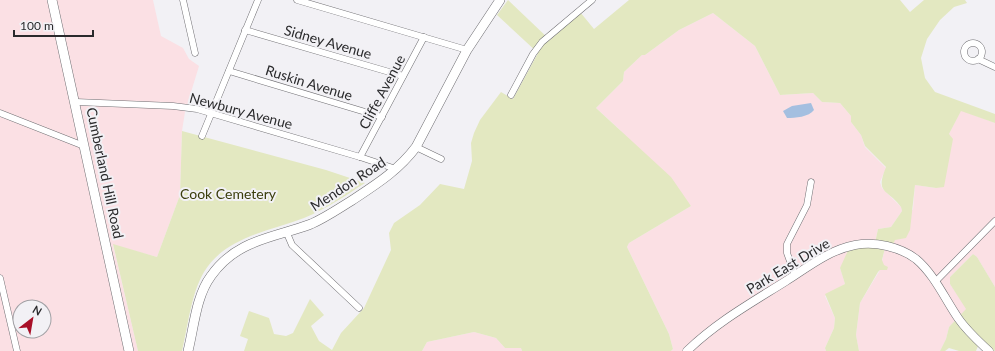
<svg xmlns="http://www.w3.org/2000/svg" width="995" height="351" font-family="Lato,sans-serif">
<rect width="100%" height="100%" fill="#f2f1f5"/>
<g fill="#fbe0e4" fill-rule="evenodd">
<path d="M 0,0 L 153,0 L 161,36 L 183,48 L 189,59 L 199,66 L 185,112 L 182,131 L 180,195 L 157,257 L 113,245 L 138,351 L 0,351 ZM 20,307 L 44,307 L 44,331 L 20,331 Z"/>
<polygon points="713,13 755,46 780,95 813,93 822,102 840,103 851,116 851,122 861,135 865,147 886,168 880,182 882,188 901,207 902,211 891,227 878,229 875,243 840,268 845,284 825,296 835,318 834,328 825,348 826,351 671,351 673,349 669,334 627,247 629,243 691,206 618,128 596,108 623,81 624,72 642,55 645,55 679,30"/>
<polygon points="961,110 995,123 995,287 977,257 973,254 950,277 950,284 967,309 949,327 946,339 940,351 859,351 856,335 860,303 880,270 885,248 895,240 913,209 915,185 936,188 949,134"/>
<polygon points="474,332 496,338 505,348 521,348 522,351 422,351 427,342"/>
</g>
<g fill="#e3e8c1">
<path d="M 508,0 L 550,40 L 580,12 L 594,29 L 629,0 L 900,0 L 910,12 L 924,0 L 965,0 L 967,3 L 954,7 L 940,20 L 927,39 L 921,58 L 925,78 L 935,92 L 995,114 L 995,123 L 961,111 L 949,134 L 953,139 L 944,187 L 936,188 L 915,185 L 910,230 L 906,238 L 895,240 L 892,247 L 885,248 L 882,260 L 884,265 L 888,267 L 887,270 L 880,270 L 878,272 L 860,303 L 856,335 L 859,351 L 826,351 L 825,348 L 834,328 L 835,318 L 825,294 L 845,284 L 840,268 L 850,246 L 875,243 L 878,229 L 891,227 L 902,211 L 901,207 C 887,188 875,195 886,167 L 865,146 L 861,135 L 851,122 L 851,116 L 840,103 L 822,102 L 813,93 L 780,95 L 755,46 L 713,13 L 679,30 L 645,55 L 642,55 L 624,72 L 623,81 L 596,108 L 671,177 L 691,206 L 629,243 L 627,247 L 669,334 L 673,349 L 671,351 L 522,351 L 521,348 L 505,348 L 496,338 L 474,332 L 427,342 L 422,351 L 244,351 L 248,339 L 240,336 L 249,311 L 269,318 L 274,334 L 286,336 L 293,333 L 310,299 L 324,315 L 311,326 L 319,341 L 332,350 L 341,333 L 364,308 L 391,250 L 389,233 L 394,223 L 420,205 L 440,184 L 464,189 L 472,161 L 471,143 L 474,133 L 480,120 L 501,92 L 513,99 L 538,53 L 497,15 Z"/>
<path d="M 182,131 L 326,170 L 365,183 C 345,196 326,209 304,218 C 270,231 225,237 204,272 C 191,294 188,326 182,351 L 138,351 L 113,244 L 157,257 L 180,195 Z"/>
<polygon points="973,254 977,257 995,287 995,351 978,346 976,351 959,351 949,348 945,351 940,351 946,339 949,327 966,309 950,284 950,277"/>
</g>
<path fill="#a4bfe0" d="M 811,103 L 814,110 C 809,117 795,118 787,118 L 783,111 L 792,106 Z"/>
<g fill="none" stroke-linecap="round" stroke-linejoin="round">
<g stroke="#6f6e72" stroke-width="7">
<g id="street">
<polyline points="183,0 195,53"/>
<polyline points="297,0 467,50"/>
<polyline points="245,30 403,76"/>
<circle cx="973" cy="52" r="9"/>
<polyline points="978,59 995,67"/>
<polyline points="229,71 382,117"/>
<polyline points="511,95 533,54 542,42 592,0"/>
<polyline points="76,102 173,106 197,109 360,157 396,169"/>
<polyline points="0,113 84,146"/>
<polyline points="202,136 258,0"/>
<polyline points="416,147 441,159"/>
<polyline points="360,157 424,37"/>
<polyline points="286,231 292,245 359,308"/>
<polyline points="795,275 787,253 787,244 807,205 811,182"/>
<polyline points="0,278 17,351"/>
<polyline points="935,282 995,221"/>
</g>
</g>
<g stroke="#6f6e72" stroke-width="9">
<path id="secondary" d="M 687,351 C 717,322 751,303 786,281 C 808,267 829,250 855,245 C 875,241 900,247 916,259 C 934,274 945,299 958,318 C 967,331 978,341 989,351"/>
</g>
<g stroke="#6f6e72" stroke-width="10">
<g id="primary">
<polyline points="52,0 129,351"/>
<path d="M 188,351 C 194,327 196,296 211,276 C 237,239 274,238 311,224 C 325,218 338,209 351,201 C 375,185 398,171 416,147 L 467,50 L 500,0"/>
</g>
</g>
<use href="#street" stroke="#fff" stroke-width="6"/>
<use href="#secondary" stroke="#fff" stroke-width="8"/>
<use href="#primary" stroke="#fff" stroke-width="9"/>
</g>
<g text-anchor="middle" stroke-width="4" stroke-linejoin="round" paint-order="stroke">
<g font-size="14" fill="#2a2a2c" stroke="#f2f1f5">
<text transform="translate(328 42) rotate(16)" y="5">Sidney Avenue</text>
<text transform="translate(309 83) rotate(17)" y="5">Ruskin Avenue</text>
<text transform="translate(382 92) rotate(-62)" y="5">Cliffe Avenue</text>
<text transform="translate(241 111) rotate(15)" y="5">Newbury Avenue</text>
<text transform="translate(105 173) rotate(78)" y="5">Cumberland Hill Road</text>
<text transform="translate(348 184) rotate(-33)" y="5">Mendon Road</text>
<text transform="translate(788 266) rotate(-31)" y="5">Park East Drive</text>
</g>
<g font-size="14" fill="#3a3d0c" stroke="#f2f1f5">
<text x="228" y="199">Cook Cemetery</text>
</g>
</g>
<g transform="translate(32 319) rotate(31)"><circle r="19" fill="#f2f1f5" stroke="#a2a1a5"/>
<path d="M0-3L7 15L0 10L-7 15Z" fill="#a81028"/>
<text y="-6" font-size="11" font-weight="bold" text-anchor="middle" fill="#2a2a2c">N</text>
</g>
<path d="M14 30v6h79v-6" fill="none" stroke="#2a2a2c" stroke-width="2"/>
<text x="20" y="30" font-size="12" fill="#2a2a2c" stroke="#f2f1f5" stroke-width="3" paint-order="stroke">100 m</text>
</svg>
